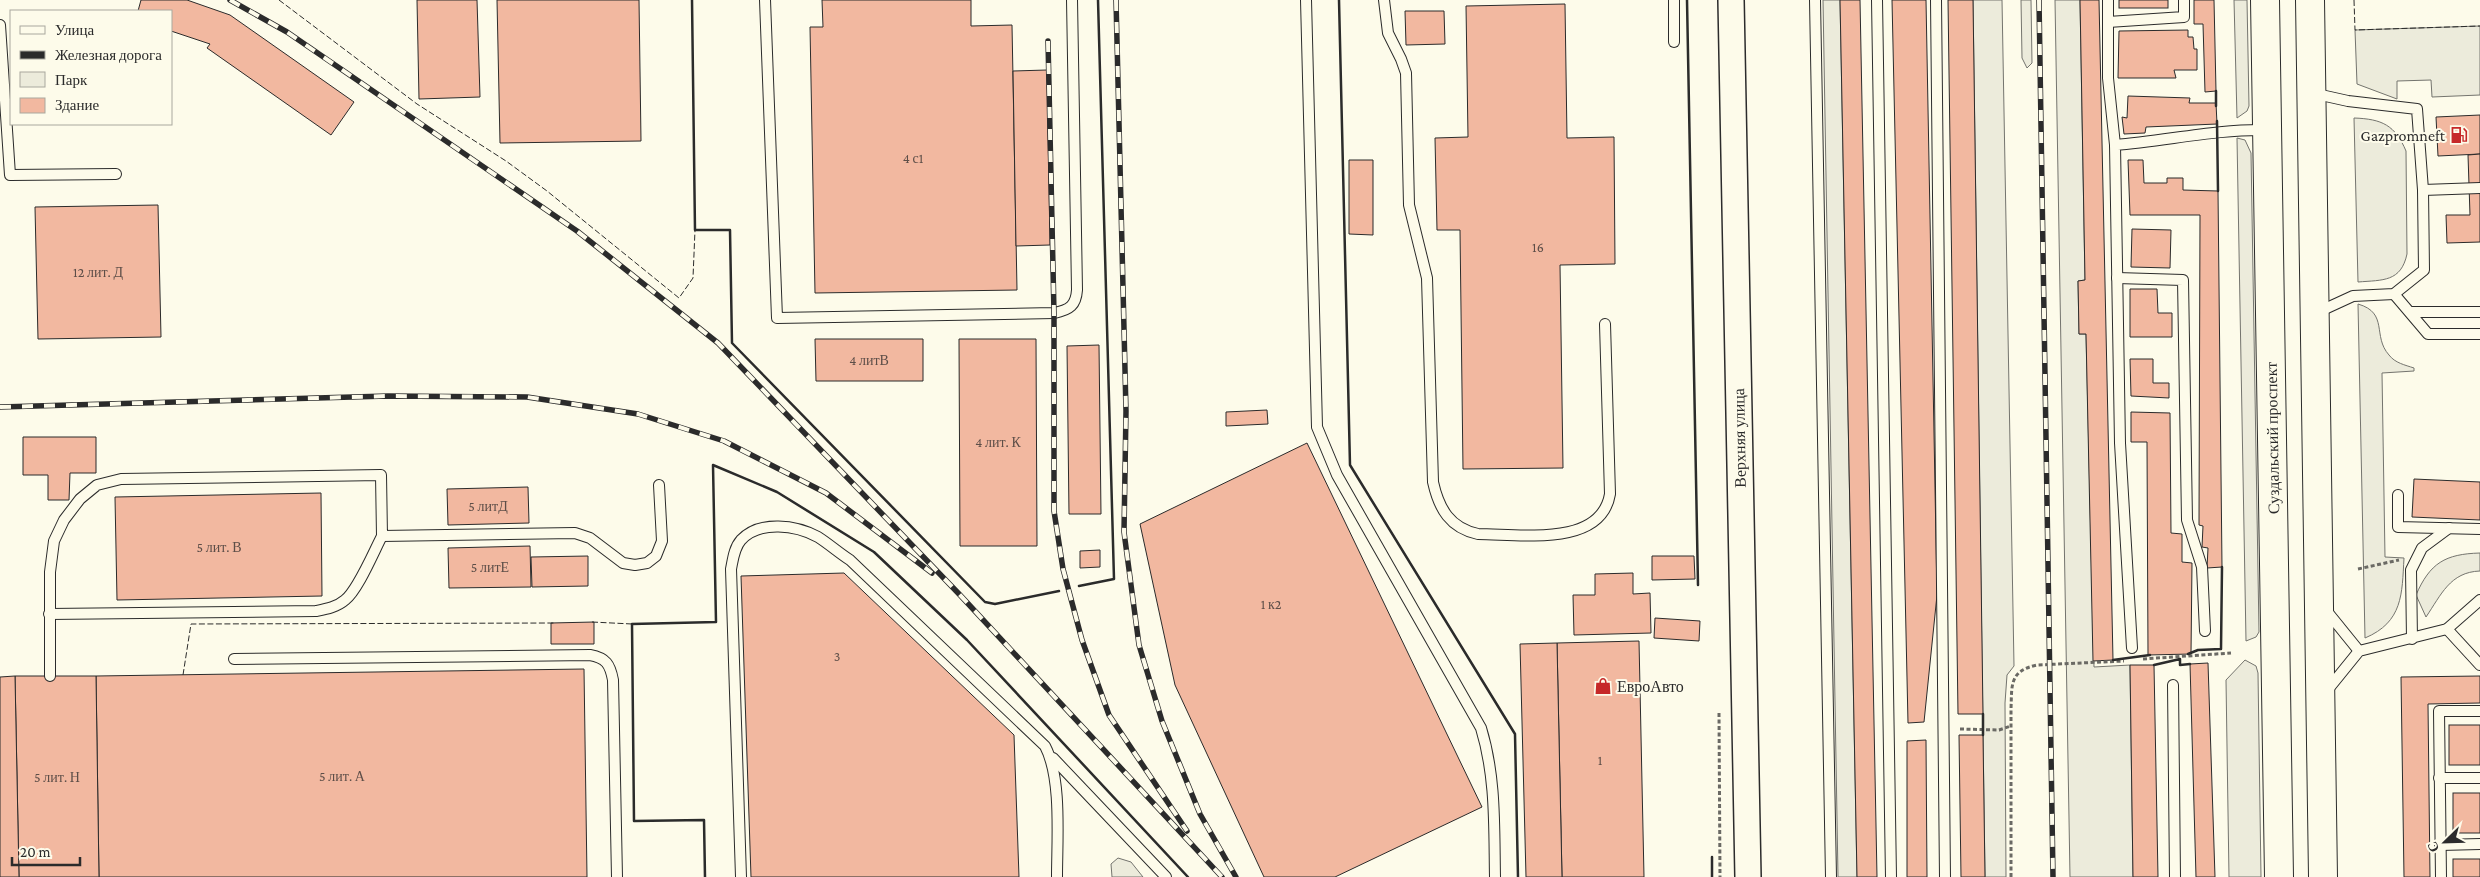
<svg xmlns="http://www.w3.org/2000/svg" width="2480" height="877" font-family="'Crimson Pro',serif">
<rect width="100%" height="100%" fill="#fdfbea"/>
<g fill="#ecebdb" stroke="#74746e">
<polygon points="1823,0 1840,0 1857,877 1838,877"/>
<polygon points="1973,0 2002,0 2014,666 2007,675 2005,703 2006,877 1985,877"/>
<polygon points="2021,0 2031,0 2032,63 2027,68 2022,58"/>
<polygon points="2055,0 2080,0 2085,280 2078,281 2079,334 2086,334 2094,667 2130,665 2133,877 2070,877"/>
<polygon points="2234,0 2247,0 2249,106 2247,111 2237,118"/>
<polygon points="2480,26 2480,95 2432,97 2431,80 2397,81 2397,99 2357,84 2355,30"/>
<path d="M 2354,118 C 2382,119 2395,125 2406,151 L 2407,254 C 2401,282 2383,280 2358,282 Z"/>
<polygon points="2237,138 2245,140 2251,153 2259,632 2256,637 2246,641"/>
<path d="M 2358,304 C 2389,313 2372,336 2389,355 C 2395,363 2405,365 2414,368 L 2414,371 L 2382,373 L 2385,557 L 2404,558 C 2402,594 2403,622 2365,638 Z"/>
<path d="M 2480,553 L 2480,571 C 2450,572 2441,595 2426,617 L 2416,595 C 2430,563 2445,554 2480,553 Z"/>
<polygon points="2245,660 2256,666 2258,673 2261,877 2229,877 2226,680"/>
<polygon points="1118,858 1131,862 1143,877 1112,877 1111,864"/>
</g>
<g fill="#f2b8a0" stroke="#2b2b2b">
<polygon points="141,0 187,0 230,15 354,102 331,135 207,48 210,44 171,31 171,11 138,11"/>
<polygon points="417,0 477,0 480,97 419,99"/>
<polygon points="497,0 639,0 641,141 500,143"/>
<polygon points="822,0 971,0 971,26 1012,25 1017,290 815,293 810,27 823,27"/>
<polygon points="1840,0 1860,0 1877,877 1857,877"/>
<polygon points="1892,0 1926,0 1937,595 1924,722 1908,723"/>
<polygon points="1948,0 1973,0 1983,714 1958,714"/>
<polygon points="2080,0 2099,0 2113,660 2093,661 2086,334 2079,334 2078,281 2085,280"/>
<rect x="2119" y="0" width="49" height="8"/>
<polygon points="2194,0 2214,0 2216,91 2205,92 2203,24 2194,24"/>
<polygon points="1565,4 1567,138 1614,137 1615,264 1560,265 1563,468 1463,469 1460,230 1437,230 1435,138 1468,137 1466,6"/>
<polygon points="1405,11 1444,11 1445,44 1406,45"/>
<polygon points="2188,30 2188,37 2193,37 2194,49 2197,49 2197,70 2174,70 2176,78 2118,78 2119,31"/>
<polygon points="1047,70 1050,245 1016,246 1013,71"/>
<polygon points="2128,96 2190,98 2189,103 2216,103 2217,124 2146,127 2145,133 2124,134 2122,117 2127,118"/>
<polygon points="2480,115 2480,154 2438,156 2436,117"/>
<polygon points="2480,154 2480,242 2447,243 2446,215 2470,215 2468,155"/>
<polygon points="1349,160 1373,160 1373,235 1349,234"/>
<polygon points="2128,160 2143,160 2144,183 2167,183 2167,178 2183,178 2183,190 2218,191 2222,567 2207,568 2208,548 2202,547 2203,526 2199,525 2200,215 2130,215"/>
<polygon points="158,205 161,337 38,339 35,207"/>
<polygon points="2132,229 2171,230 2170,268 2131,267"/>
<polygon points="2130,289 2157,289 2158,313 2172,313 2172,337 2130,337"/>
<polygon points="815,339 923,339 923,381 816,381"/>
<polygon points="959,339 1036,339 1037,546 960,546"/>
<polygon points="1099,345 1101,514 1069,514 1067,346"/>
<polygon points="2130,359 2153,359 2153,383 2169,383 2169,398 2131,396"/>
<polygon points="1267,410 1268,424 1226,426 1226,412"/>
<polygon points="2131,412 2170,413 2171,533 2182,534 2182,562 2192,563 2191,654 2148,655 2147,442 2131,442"/>
<polygon points="23,437 96,437 96,473 70,473 69,500 48,500 48,475 23,475"/>
<polygon points="1307,443 1482,807 1335,877 1264,877 1175,685 1140,524"/>
<polygon points="2414,479 2480,482 2480,520 2412,517"/>
<polygon points="528,487 529,523 448,525 447,489"/>
<polygon points="321,493 322,596 117,600 115,497"/>
<polygon points="530,546 531,587 449,588 448,548"/>
<polygon points="1100,550 1100,567 1080,568 1080,551"/>
<polygon points="588,556 588,586 532,587 531,557"/>
<polygon points="1652,556 1694,556 1695,579 1652,580"/>
<polygon points="844,573 1014,735 1019,877 751,877 741,576"/>
<polygon points="1633,573 1633,594 1650,593 1651,633 1574,635 1573,595 1595,595 1595,574"/>
<polygon points="1655,618 1700,621 1699,641 1654,638"/>
<polygon points="594,622 594,644 551,644 551,623"/>
<polygon points="1639,641 1644,877 1562,877 1557,643"/>
<polygon points="1557,643 1562,877 1526,877 1520,644"/>
<polygon points="2208,663 2215,877 2196,877 2190,664"/>
<polygon points="2130,665 2154,665 2158,877 2133,877"/>
<polygon points="584,669 587,877 99,877 96,676"/>
<polygon points="15,676 96,676 99,877 19,877"/>
<polygon points="15,676 19,877 0,877 0,677"/>
<polygon points="2480,676 2480,703 2428,704 2430,877 2404,877 2401,677"/>
<rect x="2449" y="725" width="31" height="40"/>
<polygon points="1959,735 1983,735 1985,877 1961,877"/>
<polygon points="1926,740 1927,877 1907,877 1907,741"/>
<rect x="2453" y="793" width="27" height="40"/>
<rect x="2453" y="859" width="27" height="18"/>
</g>
<g fill="none" stroke-linecap="round" stroke-linejoin="round">
<g stroke="#2b2b2b" stroke-width="12">
<g id="service">
<path d="M 765,0 L 777,318 L 1054,313 C 1070,310 1076,305 1077,290 L 1072,0"/>
<path d="M 1306,0 L 1317,427 L 1337,475 L 1481,728 C 1496,777 1494,826 1495,877"/>
<path d="M 1384,0 L 1388,33 L 1401,59 L 1406,73 L 1409,205 L 1427,278 L 1433,482 C 1439,509 1450,528 1478,534 C 1519,534 1601,548 1610,494 L 1605,324"/>
<polyline points="1674,0 1674,42"/>
<polyline points="1815,0 1831,877"/>
<polyline points="1877,0 1891,877"/>
<polyline points="1936,0 1945,877"/>
<polyline points="2108,0 2108,78 2115,145"/>
<polyline points="2108,22 2184,17 2184,0"/>
<polyline points="0,25 10,175 116,174"/>
<polyline points="2312,93 2348,101 2417,109 2423,190 2424,270 2394,294 2353,296 2316,313"/>
<polyline points="2423,190 2480,188"/>
<polyline points="2117,278 2183,280 2187,520 2202,567 2205,631"/>
<polyline points="2394,294 2428,334 2480,334"/>
<polyline points="2410,312 2480,312"/>
<polyline points="2398,495 2398,527 2480,529"/>
<polyline points="2325,609 2359,651"/>
<path d="M 49,614 L 316,611 C 326,609 337,607 345,600 C 358,590 374,551 382,536"/>
<polyline points="2447,629 2480,665"/>
<polyline points="2412,639 2411,570 2422,548 2449,528"/>
<path d="M 2132,648 L 2120,443 L 2115,145 C 2166,141 2216,129 2266,130"/>
<path d="M 234,659 L 590,655 C 606,658 610,664 613,680 L 617,877"/>
<polyline points="50,676 50,572 54,541 64,520 80,499 97,485 121,479 381,475 382,536 575,533 590,538 623,563 635,565 647,563 656,556 662,541 659,485"/>
<polyline points="2173,685 2175,877"/>
<polyline points="2325,693 2359,651 2447,629 2480,600"/>
<polyline points="1053,758 1166,877"/>
<polyline points="2439,778 2480,778"/>
<polyline points="2440,845 2480,844"/>
<path d="M 741,877 L 731,569 C 733,559 734,548 741,540 C 760,520 796,525 818,537 C 829,544 839,553 850,560 L 1045,746 C 1062,778 1057,839 1057,877"/>
<polyline points="2441,877 2439,711 2480,711"/>
</g>
</g>
<g stroke="#2b2b2b" stroke-width="28">
<polyline id="tertiary" points="1731,0 1748,877"/>
</g>
<g stroke="#2b2b2b" stroke-width="30">
<g id="secondary">
<polyline points="2265,0 2279,877"/>
<polyline points="2310,0 2323,877"/>
</g>
</g>
<g stroke="#6a6964" stroke-width="3" stroke-dasharray="4 2.5" stroke-linecap="butt">
<polyline points="2358,569 2399,560"/>
<polyline points="2143,659 2231,653"/>
<polyline points="1719,713 1720,877"/>
<polyline points="1960,729 1999,730 2011,726"/>
<path d="M 2011,877 L 2011,709 C 2012,685 2009,671 2037,665 L 2124,661"/>
</g>
<use href="#service" stroke="#fdfbea" stroke-width="10"/>
<use href="#tertiary" stroke="#fdfbea" stroke-width="25"/>
<use href="#secondary" stroke="#fdfbea" stroke-width="28"/>
<g stroke="#2b2b2b" stroke-width="5.5">
<g id="rail">
<polyline points="230,0 287,32 577,231 718,343 960,595 1222,877"/>
<polyline points="1116,0 1126,411 1124,532 1139,645 1162,721 1200,814 1236,877"/>
<polyline points="2039,0 2053,877"/>
<polyline points="1048,41 1054,313 1054,511 1063,569 1082,640 1109,715 1187,831"/>
<polyline points="0,407 388,396 527,397 638,414 724,441 826,493 932,573"/>
</g>
</g>
<use href="#rail" stroke="#fdfbea" stroke-width="4" stroke-dasharray="11" stroke-linecap="butt"/>
<g stroke="#2b2b2b" stroke-width="1" stroke-dasharray="6 2.5" stroke-linecap="butt">
<polyline points="279,0 417,104 506,161 547,191 679,298 693,278 695,230"/>
<polyline points="2354,0 2355,30 2480,26"/>
<polyline points="592,622 632,624"/>
<polyline points="183,675 191,624 554,623"/>
</g>
<g stroke="#2b2b2b" stroke-width="2.5">
<polyline points="692,0 695,230 730,230 732,343 985,602 995,604 1059,591"/>
<polyline points="1339,0 1350,465 1515,734 1518,877"/>
<polyline points="1687,0 1698,585"/>
<polyline points="2216,91 2216,106"/>
<polyline points="2217,121 2218,191"/>
<polyline points="1079,586 1114,579 1098,0"/>
<polyline points="2188,654 2198,650 2221,649 2222,567"/>
<polyline points="2113,660 2150,655"/>
<polyline points="2154,665 2180,659 2180,665 2190,664"/>
<polyline points="1983,714 1983,735"/>
<polyline points="1712,857 1712,877"/>
<polyline points="705,877 704,820 634,821 632,624 716,622 713,465 777,492 874,552 967,640 1188,877"/>
</g>
</g>
<defs>
<g id="fuel-bare" transform="scale(1.35)"><path d="M-5.5-6h7V0h2V4h1.3V-2.5L3-4.5l.8-.8L6-3V5H2.5V1h-1V6h-7ZM-4.2-4.7v3.2H.2V-4.7Z" fill="#c62828" stroke="#fdfbea" stroke-width="2.5" paint-order="stroke"/></g>
<g id="shop-bare" transform="scale(1.35)"><path d="M-5-2.5h2.3a2.7 3.5 0 0 1 5.4 0H5L5.5 6h-11ZM-1.5-2.5h3a1.5 2.3 0 0 0-3 0Z" fill="#c62828" stroke="#fdfbea" stroke-width="2.5" paint-order="stroke"/></g>
</defs>
<g fill-rule="evenodd">
<use href="#fuel-bare" x="2459" y="135"/>
<use href="#shop-bare" x="1603" y="686"/>
</g>
<g text-anchor="middle" stroke-width="4" stroke-linejoin="round" paint-order="stroke">
<g font-size="14" fill="#5d4e48">
<text x="913" y="163">4 с1</text>
<text x="1538" y="252">16</text>
<text x="98" y="277">12 лит. Д</text>
<text x="869" y="365">4 литВ</text>
<text x="998" y="447">4 лит. К</text>
<text x="488" y="511">5 литД</text>
<text x="219" y="552">5 лит. В</text>
<text x="490" y="572">5 литЕ</text>
<text x="1271" y="609">1 к2</text>
<text x="837" y="661">3</text>
<text x="1600" y="765">1</text>
<text x="342" y="781">5 лит. А</text>
<text x="57" y="782">5 лит. Н</text>
</g>
<g font-size="16" fill="#2b2b2b" stroke="#fdfbea" text-anchor="end">
<text x="2445" y="141">Gazpromneft</text>
<text x="1617" y="692" text-anchor="start">ЕвроАвто</text>
</g>
<g font-size="16" fill="#2b2b2b" stroke="#fdfbea">
<text transform="translate(1739 438) rotate(-91)" y="6">Верхняя улица</text>
<text transform="translate(2272 438) rotate(-91)" y="6">Суздальский проспект</text>
</g>
</g>
<rect x="10" y="10" width="162" height="115" fill="#fdfbea" stroke="#a9a89e"/>
<rect x="20" y="26" width="25" height="8" fill="#fdfbea" stroke="#a9a89e"/>
<text x="55" y="35" font-size="15" fill="#2b2b2b">Улица</text>
<rect x="20" y="51" width="25" height="8" fill="#2b2b2b" stroke="#a9a89e"/>
<text x="55" y="60" font-size="15" fill="#2b2b2b">Железная дорога</text>
<rect x="20" y="72" width="25" height="15" fill="#ecebdb" stroke="#a9a89e"/>
<text x="55" y="85" font-size="15" fill="#2b2b2b">Парк</text>
<rect x="20" y="98" width="25" height="15" fill="#f2b8a0" stroke="#a9a89e"/>
<text x="55" y="110" font-size="15" fill="#2b2b2b">Здание</text>
<g transform="translate(2445 842) rotate(247)" stroke="#fdfbea" stroke-width="4" paint-order="stroke">
<path d="M0-4L9 19L0 12L-9 19Z" fill="#2b2b2b"/>
<text y="-8" font-size="14" font-weight="bold" text-anchor="middle" fill="#2b2b2b">С</text>
</g>
<path d="M12 857v8h68v-8" fill="none" stroke="#2b2b2b" stroke-width="2.5"/>
<text x="20" y="857" font-size="15" fill="#2b2b2b" stroke="#fdfbea" stroke-width="4" paint-order="stroke">20 m</text>
</svg>
